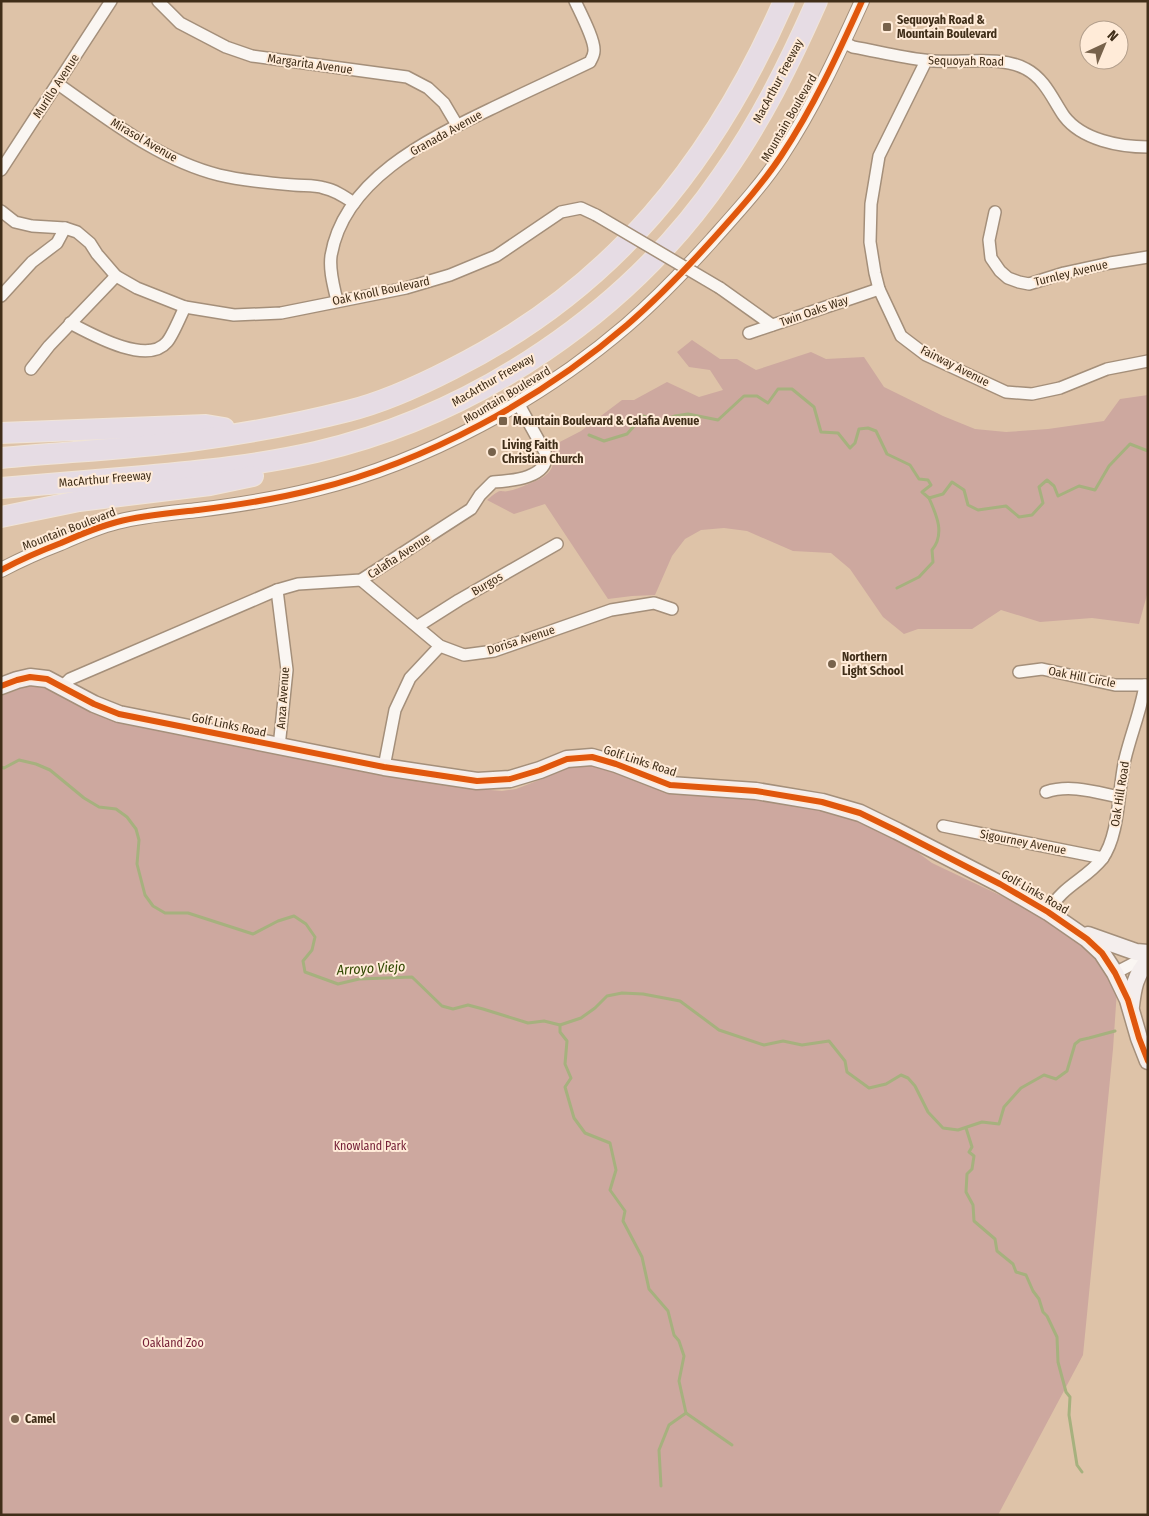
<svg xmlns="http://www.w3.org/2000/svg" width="1149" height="1516" font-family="'Fira Sans Condensed',sans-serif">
<rect width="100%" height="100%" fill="#dec3a8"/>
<g fill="#cda89f">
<path d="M 692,340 L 720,359 L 737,359 L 756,370 L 811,352 L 826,359 L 864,357 L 884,387 L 943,416 L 975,429 L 1006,432 L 1048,429 L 1104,421 L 1120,399 L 1148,395 L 1148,591 L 1139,624 L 1092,618 L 1040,622 L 1001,610 L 972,629 L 918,629 L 904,634 L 883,617 L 850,569 L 831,553 L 793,551 L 747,531 L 724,528 L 701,530 L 685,539 L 672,556 L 655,595 L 632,596 L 608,599 L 545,504 L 514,514 L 487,500 C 491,497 496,492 500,491 C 503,491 505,492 508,491 C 514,490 521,487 526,485 C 548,477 558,470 552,446 L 581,431 L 622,400 L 634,400 L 667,382 L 699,397 L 723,390 L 710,370 L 689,367 L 677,352 Z"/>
<path d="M 31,685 C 59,684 71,702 94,713 C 104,719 116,721 127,725 L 437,784 L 467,788 L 502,791 L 516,789 L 547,777 L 562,768 L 584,764 L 597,765 L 733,795 L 800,804 L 859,819 L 901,840 L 932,863 L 1008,899 L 1043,918 L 1072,937 L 1088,950 L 1110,977 L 1117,990 L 1113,1049 L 1083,1355 L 998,1515 L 1,1515 L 1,696 Z"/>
</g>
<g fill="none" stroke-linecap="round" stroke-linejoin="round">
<g stroke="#a6b17e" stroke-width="3">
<polyline points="589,435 604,441 627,434 643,416 662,421 675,416 688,414 718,420 744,396 757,396 768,403 778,389 792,389 814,407 821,432 838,433 850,448 855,443 859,429 868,428 876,431 887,454 910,465 919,479 928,480 931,485 922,492 929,498 943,494 952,482 964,490 968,505 978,510 1006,506 1019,517 1032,515 1043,503 1039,487 1047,480 1054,486 1058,496 1079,486 1095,490 1109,466 1130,444 1148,451"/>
<path d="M 897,588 L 919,577 L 933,562 L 932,550 C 945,534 937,516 929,498"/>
<polyline points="1,767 4,768 19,760 36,764 50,770 84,798 99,807 116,809 127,817 136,829 139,840 137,864 145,895 153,906 165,913 188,913 253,934 278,921 294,916 306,924 315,937 312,950 303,961 305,972 338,984 359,979 412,977 442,1006 453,1009 468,1005 483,1009 528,1023 544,1021 560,1025 581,1018 595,1008 607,996 622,993 643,994 680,1001 719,1030 764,1045 783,1041 802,1045 829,1041 845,1061 847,1072 869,1088 886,1084 901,1075 908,1078 915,1086 928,1112 943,1128 958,1130 982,1122 999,1124 1004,1107 1021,1088 1044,1075 1056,1079 1067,1071 1075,1044 1080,1040 1089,1038 1115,1031"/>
<polyline points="560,1025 560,1032 567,1041 565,1064 571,1078 565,1087 574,1118 585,1133 610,1143 616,1170 610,1190 625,1211 623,1221 642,1257 649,1289 668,1311 674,1335 679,1341 684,1356 679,1381 686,1413 669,1425 659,1450 661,1486"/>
<polyline points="966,1128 972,1147 969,1152 974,1156 972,1169 967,1174 966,1192 973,1205 974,1221 995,1239 997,1251 1013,1264 1016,1272 1026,1275 1033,1291 1039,1299 1043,1312 1047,1316 1057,1337 1058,1362 1066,1392 1070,1397 1069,1415 1077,1465 1082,1472"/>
<polyline points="686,1413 732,1445"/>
</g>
<g stroke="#a48f7a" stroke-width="14">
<g id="minor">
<polyline points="158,1 180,23 226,47 252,56 407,77 428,88 444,103 457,125"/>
<path d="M 843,42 L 853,47 C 876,51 900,57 924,60 C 955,65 999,54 1026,69 C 1045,79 1053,100 1064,116 C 1082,140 1120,147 1148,147"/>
<polyline points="926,61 879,156 871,204 870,242 875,273 879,289 901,336 926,355 1006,392 1032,394 1060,388 1107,369 1148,361"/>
<path d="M 58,84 C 108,119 159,160 219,175 C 244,181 269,183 294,185 C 304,186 315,185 324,188 C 335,190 345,197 354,203"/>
<polyline points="1,170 111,1"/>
<polyline points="1,211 15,222 32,226 65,228 77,232 90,243 97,254 116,276 137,288 185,307 234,315 281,313 406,288 450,275 496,256 561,212 581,208 596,215"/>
<polyline points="995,212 989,240 991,258 1000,271 1008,278 1019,282 1029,284 1064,273 1110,263 1148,257"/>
<polyline points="720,288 772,325"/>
<polyline points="1,296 32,262 57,243 65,228"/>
<path d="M 337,301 C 334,287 329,271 331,256 C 344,177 433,137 497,106 C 528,91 559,77 590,62 C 592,58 594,55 594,51 C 595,40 580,12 575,1"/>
<path d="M 70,323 C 91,334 147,366 167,342 C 173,335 180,317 185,307"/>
<polyline points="749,333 879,289"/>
<polyline points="31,369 49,346 116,276"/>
<polyline points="361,580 440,646 464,655 494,651 611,610 654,603 672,609"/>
<polyline points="277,590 287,670 279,747"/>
<polyline points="418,626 459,600 557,544"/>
<polyline points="1019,672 1042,669 1115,685 1145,685"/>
<path d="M 62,687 L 70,679 L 277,590 L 298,584 L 361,580 L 471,509 L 480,495 L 493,482 C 510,481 552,478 545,452 L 518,403"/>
<polyline points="384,767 395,710 410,678 440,646"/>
<path d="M 1046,792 C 1070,784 1095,792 1119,797"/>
<polyline points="943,826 1103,858"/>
<path d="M 1048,912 C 1062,886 1085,880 1102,859 C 1120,835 1118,788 1125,759 C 1131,734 1141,710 1145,685 L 1148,685"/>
<polyline points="1115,973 1148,956"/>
</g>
</g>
<g stroke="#a48f7a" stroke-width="16">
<path id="tertiary" d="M 1,570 C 20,560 40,551 61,543 C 79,535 97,527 117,522 C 143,515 171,513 198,510 C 238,505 277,499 316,489 C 426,462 541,399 627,325 C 657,299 685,270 712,240 C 736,213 761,186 781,156 C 813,108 838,54 862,1"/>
</g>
<g stroke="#a48f7a" stroke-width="19">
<g id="secondary">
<polyline points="1,686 17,680 30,677 47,679 94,704 119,714 384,767 477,781 510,779 540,770 567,759 592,757 616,764 670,785 756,791 822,802 860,813 897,831 1000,884 1048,912 1087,939 1102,953 1115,973 1128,1000 1139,1038 1148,1061"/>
<polyline points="1088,935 1136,952 1148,953"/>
<path d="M 1131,1006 C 1133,989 1135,975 1148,961"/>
</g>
</g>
<g stroke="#f0e4d8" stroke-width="22">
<g id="motorway">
<polyline points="1,433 206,425 224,428"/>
<path d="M 1,458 C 64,452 128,449 190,441 C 243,434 297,424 348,411 C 384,402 419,386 452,369 C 612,289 713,163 784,1"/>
<path d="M 1,488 C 49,484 96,480 144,476 C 202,471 259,465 316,452 C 476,415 629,312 722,176 C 761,121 790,62 817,1"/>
<polyline points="1,517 79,501 210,485 253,476"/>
</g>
</g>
<use href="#minor" stroke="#faf6f2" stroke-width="11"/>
<use href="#tertiary" stroke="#faf6f2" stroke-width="14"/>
<use href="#secondary" stroke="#f4eeed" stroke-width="16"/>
<use href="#motorway" stroke="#e6dce4" stroke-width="20"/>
<g stroke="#a48f7a" stroke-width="14" stroke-linecap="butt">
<polyline id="minor-bridge" points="596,215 720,288"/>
</g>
<use href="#minor-bridge" stroke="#faf6f2" stroke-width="11"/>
<g stroke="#ffebd8" stroke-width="9">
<g id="cycleway">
<path d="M 1,570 C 20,560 40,551 61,543 C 79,535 97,527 117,522 C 143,515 171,513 198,510 C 238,505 277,499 316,489 C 426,462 541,399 627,325 C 657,299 685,270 712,240 C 736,213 761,186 781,156 C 813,108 838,54 862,1"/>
<polyline points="1,686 17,680 30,677 47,679 94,704 119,714 384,767 477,781 510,779 540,770 567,759 592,757 616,764 670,785 756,791 822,802 860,813 897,831 1000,884 1048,912 1087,939 1102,953 1115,973 1128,1000 1139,1038 1148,1061"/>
</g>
</g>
<use href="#cycleway" stroke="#e0570d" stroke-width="6"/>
</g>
<g fill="#77624b" stroke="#ffebd8" stroke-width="2">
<rect x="882" y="22" width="10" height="10" rx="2.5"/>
<rect x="498" y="416" width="10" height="10" rx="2.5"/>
<circle cx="492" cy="452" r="5"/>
<circle cx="832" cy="664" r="5"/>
<circle cx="15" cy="1419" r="5"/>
</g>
<g text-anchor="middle" stroke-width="4" stroke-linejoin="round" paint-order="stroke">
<g font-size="12" font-weight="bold" fill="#402e19" stroke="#ffebd8" text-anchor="start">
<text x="897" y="24">Sequoyah Road &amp;<tspan x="897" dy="14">Mountain Boulevard</tspan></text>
<text x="513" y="425">Mountain Boulevard &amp; Calafia Avenue</text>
<text x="502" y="449">Living Faith<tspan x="502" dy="14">Christian Church</tspan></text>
<text x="842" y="661">Northern<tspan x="842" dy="14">Light School</tspan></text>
<text x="25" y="1423">Camel</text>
</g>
<g font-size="12" fill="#402e19" stroke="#ffebd8">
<text transform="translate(966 61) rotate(1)" y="4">Sequoyah Road</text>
<text transform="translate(310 64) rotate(8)" y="4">Margarita Avenue</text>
<text transform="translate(778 81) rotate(-62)" y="4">MacArthur Freeway</text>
<text transform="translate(56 86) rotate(-57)" y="4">Murillo Avenue</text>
<text transform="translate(789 118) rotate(-60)" y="4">Mountain Boulevard</text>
<text transform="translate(446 133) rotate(-29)" y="4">Granada Avenue</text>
<text transform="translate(144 140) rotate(30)" y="4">Mirasol Avenue</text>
<text transform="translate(1071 273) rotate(-14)" y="4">Turnley Avenue</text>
<text transform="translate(381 291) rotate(-12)" y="4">Oak Knoll Boulevard</text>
<text transform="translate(814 311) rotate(-19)" y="4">Twin Oaks Way</text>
<text transform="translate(955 366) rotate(27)" y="4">Fairway Avenue</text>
<text transform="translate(493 380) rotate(-30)" y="4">MacArthur Freeway</text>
<text transform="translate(507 395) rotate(-31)" y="4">Mountain Boulevard</text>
<text transform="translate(105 479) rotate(-5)" y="4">MacArthur Freeway</text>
<text transform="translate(69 529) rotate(-21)" y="4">Mountain Boulevard</text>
<text transform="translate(399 556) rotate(-33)" y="4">Calafia Avenue</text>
<text transform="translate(487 584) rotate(-30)" y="4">Burgos</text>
<text transform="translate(521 640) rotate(-18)" y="4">Dorisa Avenue</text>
<text transform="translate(1082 677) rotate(11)" y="4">Oak Hill Circle</text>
<text transform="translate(283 698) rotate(-86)" y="4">Anza Avenue</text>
<text transform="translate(229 725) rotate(12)" y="4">Golf Links Road</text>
<text transform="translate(640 761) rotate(18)" y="4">Golf Links Road</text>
<text transform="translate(1120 794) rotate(-81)" y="4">Oak Hill Road</text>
<text transform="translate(1023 842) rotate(11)" y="4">Sigourney Avenue</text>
<text transform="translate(1035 892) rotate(30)" y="4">Golf Links Road</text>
</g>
<g font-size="12" fill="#762138" stroke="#ffebd8">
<text x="370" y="1150">Knowland Park</text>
<text x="173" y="1347">Oakland Zoo</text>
</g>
<g font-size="14" font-style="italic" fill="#314802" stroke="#ffebd8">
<text transform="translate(371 968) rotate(-3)" y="5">Arroyo Viejo</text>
</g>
</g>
<rect width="1149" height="1516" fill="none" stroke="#402e19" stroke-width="5"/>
<g transform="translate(1104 45) rotate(44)"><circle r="24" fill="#ffebd8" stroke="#b39f8c"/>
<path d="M0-4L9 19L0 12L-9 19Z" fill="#77624b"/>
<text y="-8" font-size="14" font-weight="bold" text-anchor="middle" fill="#402e19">N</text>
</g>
</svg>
